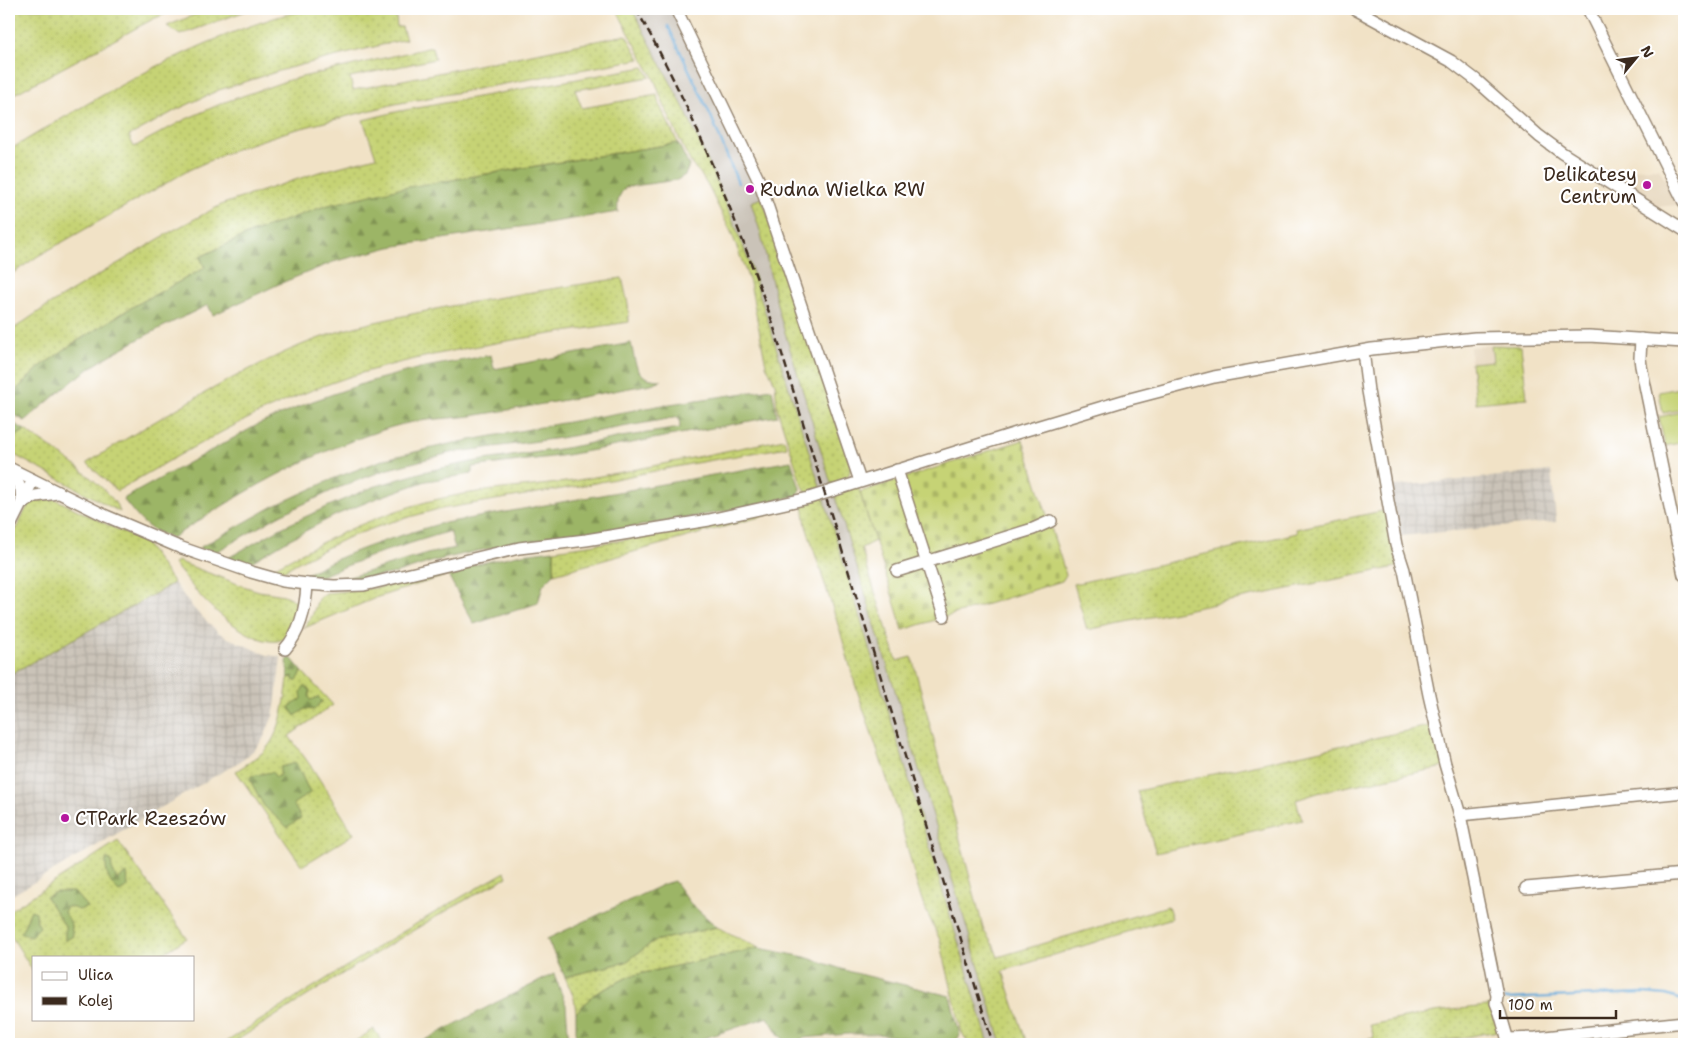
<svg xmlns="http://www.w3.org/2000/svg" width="1693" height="1053" font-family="'Shantell Sans',sans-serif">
<defs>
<pattern id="industrial-grid" width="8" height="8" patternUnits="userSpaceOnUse" patternTransform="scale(1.25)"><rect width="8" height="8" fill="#cac3b8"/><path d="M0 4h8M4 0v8" fill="none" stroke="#aea89e"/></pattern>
<pattern id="grass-dots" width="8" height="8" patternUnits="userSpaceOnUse" patternTransform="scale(1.25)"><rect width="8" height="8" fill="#c6d375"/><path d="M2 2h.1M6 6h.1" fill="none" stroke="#abb565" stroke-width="1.8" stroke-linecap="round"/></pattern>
<pattern id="forest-firs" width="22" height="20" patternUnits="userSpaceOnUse" patternTransform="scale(1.25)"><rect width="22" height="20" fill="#9cb566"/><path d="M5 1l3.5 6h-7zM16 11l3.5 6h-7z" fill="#809353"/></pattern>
<pattern id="cemetery-stones" width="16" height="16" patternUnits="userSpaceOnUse" patternTransform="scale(1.25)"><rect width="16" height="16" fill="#c6d375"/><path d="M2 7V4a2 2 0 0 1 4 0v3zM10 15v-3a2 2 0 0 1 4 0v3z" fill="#abb565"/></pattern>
</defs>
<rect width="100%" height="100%" fill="#fff"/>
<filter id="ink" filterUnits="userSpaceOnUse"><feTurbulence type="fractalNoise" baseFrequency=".02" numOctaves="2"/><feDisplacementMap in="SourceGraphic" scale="10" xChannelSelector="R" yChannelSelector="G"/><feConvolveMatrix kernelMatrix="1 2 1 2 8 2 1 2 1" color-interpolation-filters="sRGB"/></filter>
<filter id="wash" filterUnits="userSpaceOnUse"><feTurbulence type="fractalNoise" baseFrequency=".0096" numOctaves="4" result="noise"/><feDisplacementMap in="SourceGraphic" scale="20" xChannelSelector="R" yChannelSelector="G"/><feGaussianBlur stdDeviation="1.12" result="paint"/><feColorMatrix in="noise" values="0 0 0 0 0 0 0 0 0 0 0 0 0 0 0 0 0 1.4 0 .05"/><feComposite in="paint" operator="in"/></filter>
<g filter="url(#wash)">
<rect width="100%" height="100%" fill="#f1e2c6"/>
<g fill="#e3d1b4">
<polygon points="1659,168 1678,205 1655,207 1596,170"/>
<polygon points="1491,345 1493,361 1471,363 1470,347"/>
</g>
<g fill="url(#industrial-grid)">
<polygon points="1551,471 1556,522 1398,536 1389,487"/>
<polygon points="174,583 194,609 218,632 228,638 267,655 281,657 275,706 273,716 263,739 256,748 244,759 9,897 9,675"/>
<polygon points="883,1037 884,1044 798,1044 805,1041"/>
</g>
<polygon fill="#cac3b8" points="632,9 673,9 762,198 751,202 761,234 779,313 902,713 1002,1044 989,1044 821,490 751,267 731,215 685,110"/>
<g fill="url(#grass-dots)" stroke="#807e4a">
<polygon points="9,9 177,9 153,19 9,97"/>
<polygon points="209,9 251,9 180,35 167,26"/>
<path d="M 315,9 L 432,9 L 396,16 L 397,27 L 402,27 L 406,39 L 289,68 L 219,90 L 178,109 L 129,136 L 134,147 L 184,120 L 225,102 L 289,80 L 432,47 L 435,59 L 350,77 L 353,90 L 626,35 L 640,59 L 395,104 L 290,131 L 238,148 L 191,169 L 38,256 L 9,276 L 9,150 C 93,100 177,49 271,19 C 285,14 300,12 315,9 Z"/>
<polygon points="616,9 632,9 685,110 731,215 751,267 821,490 810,494 807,493 801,483 777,408 775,383 766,365 750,283 732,234 709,188 700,173 692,165 684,149 663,103 655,81"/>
<polygon points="644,67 650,77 575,90 582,108 657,95 659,104 678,143 467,177 325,206 251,233 200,257 205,268 134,306 74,343 40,367 9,397 9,332 47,306 172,231 223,204 316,173 376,157 363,120 400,111"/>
<path d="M 762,198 L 851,466 C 849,479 844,482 832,487 L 779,313 L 761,234 L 751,202 Z"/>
<path d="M 622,278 L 628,304 L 629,322 C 541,336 451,347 365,372 C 276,398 196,445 117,491 L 87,463 C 138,431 190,400 244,372 C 268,360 292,348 317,339 C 348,327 380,321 412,314 C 481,299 552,289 622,278 Z"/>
<polygon points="1491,345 1521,346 1527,398 1476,403 1471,363 1493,361"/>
<path d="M 25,430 C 48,446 112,487 120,512 L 9,452 L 9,439 L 11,440 Z"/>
<path d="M 784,439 L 787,447 L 690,464 L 580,486 L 435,510 L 388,523 L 349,537 L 302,560 L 278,574 L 268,571 C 320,542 372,516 430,501 C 477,489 526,488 573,481 C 643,469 714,453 784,439 Z"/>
<polygon points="858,486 875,541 861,548 897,661 912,657 984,931 994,946 998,957 1168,906 1172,918 1003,971 1027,1044 1002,1044 902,713 834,493"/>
<polygon points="823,495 989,1044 969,1044 962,1033 940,940 924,906 917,885 898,812 855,684 841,634 806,526 803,505"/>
<polygon points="55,499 145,543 174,583 9,675 9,543 26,509 31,503 35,501"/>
<polygon points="799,504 799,506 554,574 554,550 631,539 724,521"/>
<polygon points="1387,510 1401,566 1087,630 1074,584 1297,533 1296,529"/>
<path d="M 177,561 L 243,586 L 259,591 L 284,595 L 298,602 L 302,609 C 298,615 291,632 287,636 C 268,656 217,614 204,600 C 193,588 184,576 174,564 Z"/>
<polygon points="446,571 448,575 378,597 304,628 312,616 318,599 326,593 376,588"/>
<path d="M 302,671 L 333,705 L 289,736 L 313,769 L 354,834 L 302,866 L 236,771 C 245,765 254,760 262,753 C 281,736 285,702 288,678 L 300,676 Z"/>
<polygon points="1433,725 1444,767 1324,791 1296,800 1302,820 1156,853 1137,791"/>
<polygon points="118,841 187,938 158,957 34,957 34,973 9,932 9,911"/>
<path d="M 505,872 L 507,877 C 412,928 322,987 231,1044 L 223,1044 C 316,985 409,926 505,872 Z"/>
<polygon points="717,927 759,948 630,976 593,995 576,1013 574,998 565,977 626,962 654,941"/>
<polygon points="1495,1005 1503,1030 1428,1044 1342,1044 1374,1038 1370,1025 1434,1012"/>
<polygon points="374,1029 384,1044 351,1044"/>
</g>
<g fill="url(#forest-firs)" stroke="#6c7042">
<path d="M 678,143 L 689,166 L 685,175 L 677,180 L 626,187 C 618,195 617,202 618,212 L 390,247 L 333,262 L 279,284 L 213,315 L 208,305 C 169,324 129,342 93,366 C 69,383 47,402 25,421 L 9,412 L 9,397 L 40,367 L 74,343 L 134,306 L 205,268 L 200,257 L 251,233 L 325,206 L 396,189 Z"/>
<path d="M 631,343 C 636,365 635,380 662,380 L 651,384 C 591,395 531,407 471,416 C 444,419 418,419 392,427 C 313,451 240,493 172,538 C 144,528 141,521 123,499 L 259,424 L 313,401 L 368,382 L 420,368 L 491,355 L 494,369 Z"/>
<polygon points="772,389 777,416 567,455 472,467 472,474 426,481 377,498 336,515 290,539 246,565 228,558 281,528 331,505 373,487 423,472 471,462 566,448 621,437 680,428 679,417 560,438 450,453 388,469 340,487 280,515 214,553 199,548 274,506 335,478 385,459 449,444 557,424 663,405"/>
<polygon points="9,421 25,430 11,440 9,439"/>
<path d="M 791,461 L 800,488 L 799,494 L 796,496 L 721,512 L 628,528 L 532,541 L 477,551 L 434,561 L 397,573 L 365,578 L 343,579 L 427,554 L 455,548 L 450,531 L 379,553 L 316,578 L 301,577 C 344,552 392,538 439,524 Z"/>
<polygon points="554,550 554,574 543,585 538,603 474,624 446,571 522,554"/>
<polygon points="291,658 302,671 300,676 296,681 293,680 293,676 288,678 287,659"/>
<polygon points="304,686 310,690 309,697 311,700 318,697 322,701 314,710 305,709 295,716 289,707 302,699 301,692"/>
<polygon points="296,763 310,793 293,804 301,818 287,827 264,806 250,780 251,776 272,772 276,777 280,775 280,767"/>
<path d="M 106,859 L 111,860 L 112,869 L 117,880 L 127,873 L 128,887 L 119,892 C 109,883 105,873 106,859 Z"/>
<polygon points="674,881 690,903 717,927 654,941 626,962 565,977 547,939 664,884"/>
<polygon points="56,892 74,892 87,907 79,910 67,906 64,912 70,921 73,936 65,941 65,926 46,897"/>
<polygon points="31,910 36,912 37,922 40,927 31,936 21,933"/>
<polygon points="759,948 805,957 851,972 950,996 960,1035 956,1041 950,1044 877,1034 848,1034 803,1038 799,1040 796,1044 789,1044 779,1035 768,1017 687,1044 578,1044 576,1030 576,1013 593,995 630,976"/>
<polygon points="554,974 566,1005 569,1044 418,1044 495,1003"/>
</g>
<polygon fill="url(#cemetery-stones)" stroke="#807e4a" points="1023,440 1066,575 1062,581 903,630 860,492"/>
<g fill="#c6d375" stroke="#807e4a">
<polygon points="1684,387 1684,409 1663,413 1659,392"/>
<polygon points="1684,411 1684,442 1665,446 1659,417"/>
</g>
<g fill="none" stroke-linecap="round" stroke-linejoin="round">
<g stroke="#60a6d6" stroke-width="2.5">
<polyline points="668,26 711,116 738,183"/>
<polyline points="1505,999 1643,993 1666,995 1684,1001"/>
</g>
</g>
</g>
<g filter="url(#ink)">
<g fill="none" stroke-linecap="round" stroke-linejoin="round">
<g stroke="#968672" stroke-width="14">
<g id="minor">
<polyline points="676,9 759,181 860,481"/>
<polyline points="1355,9 1451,61 1476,80 1539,136 1562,153 1684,230"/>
<polyline points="1588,9 1684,202"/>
<polyline points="1641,339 1640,358 1641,366 1684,575"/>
<polyline points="1363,351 1368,391 1396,545 1404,570 1429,695 1445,764 1460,815 1491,965 1497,996 1496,1003 1500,1013 1509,1044"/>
<polyline points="9,468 106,516 179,547 251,572 283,581 307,584 334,586 364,585 519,548 586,540 709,520 809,498 1023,431 1126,400 1214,377 1372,349 1475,338 1589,336 1684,342"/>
<polyline points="10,469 21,489 22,502"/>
<polyline points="897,470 944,616"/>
<polyline points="21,504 36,496 57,493"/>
<polyline points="9,528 33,480"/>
<polyline points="897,571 1033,529 1051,521"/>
<path d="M 285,649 C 300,632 306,607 307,584"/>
<polyline points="1460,815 1684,792"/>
<polyline points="1526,888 1684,874"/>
<polyline points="1507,1039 1536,1038 1684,1022"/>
</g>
</g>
<use href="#minor" stroke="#fff" stroke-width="11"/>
<path stroke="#3b2a1e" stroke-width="2.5" stroke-dasharray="8 4" stroke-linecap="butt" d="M 636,9 C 692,107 733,211 771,318 L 993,1044"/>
</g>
</g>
<g fill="#b5179e" stroke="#fff" stroke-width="2">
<circle cx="1647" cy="185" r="5"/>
<circle cx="750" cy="189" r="5"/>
<circle cx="65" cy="818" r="5"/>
</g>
<g text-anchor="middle" stroke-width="4.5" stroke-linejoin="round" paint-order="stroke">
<g font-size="19" fill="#3b2a1e" stroke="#fff" text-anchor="start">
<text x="1637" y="181" text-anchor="end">Delikatesy<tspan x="1637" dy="22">Centrum</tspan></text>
<text x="760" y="196">Rudna Wielka RW</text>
<text x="75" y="825">CTPark Rzeszów</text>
</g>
</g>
<rect width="1693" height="1053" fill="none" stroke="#fff" stroke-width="30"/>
<rect x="32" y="956" width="162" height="65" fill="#ffffff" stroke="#b1aaa5"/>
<rect x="42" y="972" width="25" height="8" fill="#ffffff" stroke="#b1aaa5"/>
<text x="78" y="980" font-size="15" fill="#3b2a1e">Ulica</text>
<rect x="42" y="997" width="25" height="8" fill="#3b2a1e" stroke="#b1aaa5"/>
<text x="78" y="1006" font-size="15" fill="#3b2a1e">Kolej</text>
<g transform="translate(1636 58) rotate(61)" stroke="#ffffff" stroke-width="4" paint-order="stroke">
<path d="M0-4L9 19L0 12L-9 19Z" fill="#3b2a1e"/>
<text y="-8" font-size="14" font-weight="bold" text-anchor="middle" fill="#3b2a1e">N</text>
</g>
<path d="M1500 1010v8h116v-8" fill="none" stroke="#3b2a1e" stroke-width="2.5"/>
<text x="1508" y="1010" font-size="15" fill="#3b2a1e" stroke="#ffffff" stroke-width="4" paint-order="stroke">100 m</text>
</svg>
